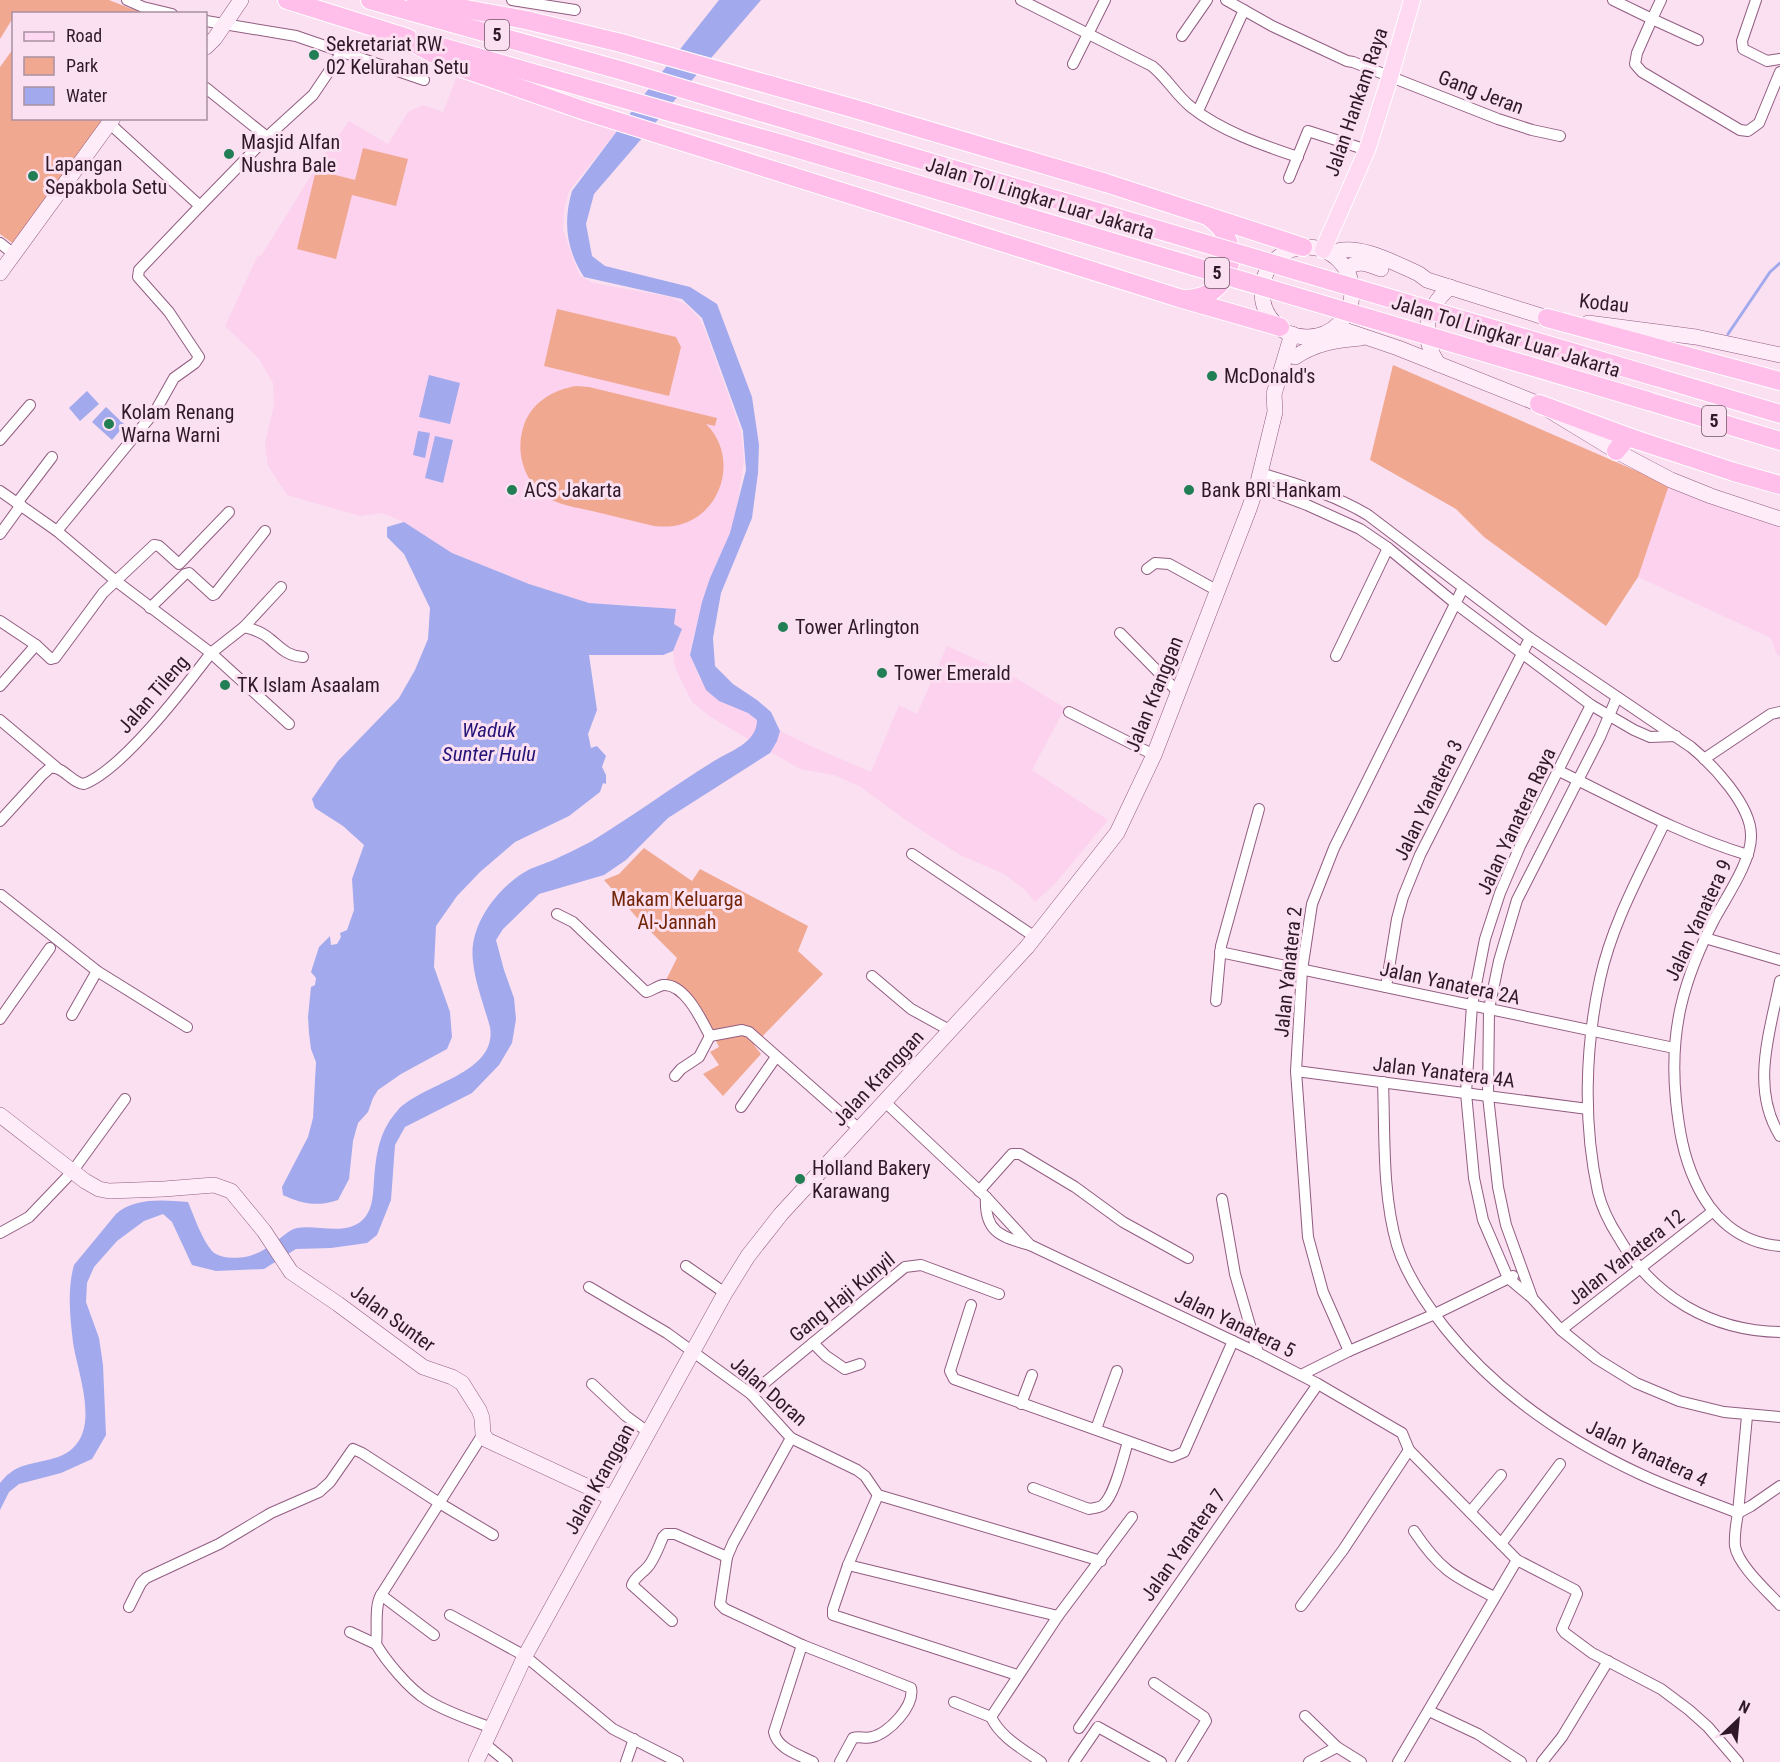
<svg xmlns="http://www.w3.org/2000/svg" width="1780" height="1762" font-family="'Roboto Condensed',sans-serif">
<rect width="100%" height="100%" fill="#fae0f1"/>
<g fill="#fcd2ee">
<polygon points="458,74 619,128 569,191 564,210 563,230 576,267 580,276 593,283 670,297 687,305 699,318 706,333 741,431 744,460 736,513 730,533 710,578 693,638 690,655 700,679 719,701 748,713 758,720 813,747 871,772 899,705 917,714 947,646 1011,675 1065,708 1032,770 1108,820 1055,884 1035,902 1024,889 1004,874 960,855 907,821 859,786 834,775 800,769 709,716 692,702 675,668 673,651 682,629 644,606 589,603 529,584 452,553 404,522 382,513 360,516 287,495 268,466 265,443 274,405 273,383 259,359 225,326 258,255 261,256 322,158 349,121 388,144 408,112 423,105 443,112"/>
<polygon points="1669,485 1780,528 1780,657 1776,653 1771,638 1638,577"/>
</g>
<g fill="#f1a891">
<polygon points="0,0 109,0 142,13 20,14 18,12 14,14 13,18 0,39"/>
<polygon points="13,49 14,118 108,119 15,245 0,234 0,67"/>
<polygon points="363,148 408,159 396,206 352,195 336,259 297,249 316,170 355,180"/>
<polygon points="557,309 676,337 681,347 669,396 544,366"/>
<polygon points="1393,365 1669,485 1638,577 1606,626 1484,537 1456,509 1370,460"/>
<path d="M 576,386 L 589,387 L 717,418 L 715,426 L 706,424 C 738,455 724,511 682,524 C 673,527 664,527 654,526 C 633,521 613,516 592,511 C 579,508 564,506 552,500 C 525,486 514,453 524,425 C 532,402 553,390 576,386 Z"/>
<polygon points="644,848 692,881 700,869 808,926 798,951 823,974 754,1045 761,1054 723,1096 703,1074 719,1065 710,1052 719,1047 704,1015 666,980 677,958 639,920 604,880 619,874"/>
</g>
<g fill="#a2a9ed">
<path d="M 719,0 L 761,0 L 594,194 L 586,224 L 592,256 L 605,266 L 690,287 L 717,304 L 752,397 L 759,445 L 758,473 L 752,518 L 721,593 L 713,638 L 715,666 L 733,684 L 757,700 L 771,712 L 780,731 L 777,741 L 770,753 L 668,818 L 626,860 L 604,875 L 539,894 L 503,929 L 496,940 L 504,970 L 514,998 L 516,1019 L 512,1043 L 499,1065 L 472,1093 L 405,1127 L 395,1145 L 391,1200 L 377,1235 L 367,1243 L 331,1248 L 296,1249 L 264,1269 L 216,1271 L 192,1265 L 172,1222 L 163,1214 L 144,1221 L 117,1241 L 94,1267 L 87,1283 L 86,1302 L 99,1338 L 103,1365 L 106,1435 L 92,1459 L 61,1473 L 19,1484 L 9,1492 L 0,1510 L 0,1483 C 3,1480 6,1475 10,1473 C 27,1459 57,1464 73,1448 C 99,1424 77,1371 73,1342 C 70,1317 67,1290 74,1265 L 116,1214 C 135,1197 164,1200 188,1202 C 194,1216 202,1240 212,1251 C 220,1260 245,1259 255,1254 C 261,1252 266,1248 271,1245 C 279,1240 288,1230 297,1228 C 318,1224 350,1238 366,1216 C 373,1206 373,1193 374,1181 C 376,1154 379,1131 398,1110 C 423,1083 498,1074 490,1027 C 484,1005 475,983 473,961 C 468,925 499,885 530,869 C 537,866 544,864 551,861 C 563,856 580,847 592,841 C 633,816 672,787 714,761 C 730,751 757,743 757,720 L 748,713 L 719,701 L 706,690 L 690,655 L 702,602 L 710,578 L 730,533 L 746,470 L 743,431 L 702,318 L 682,299 L 584,277 C 566,249 563,222 572,191 L 647,91 Z"/>
<polygon points="429,375 460,383 450,424 419,417"/>
<polygon points="87,391 99,404 80,421 69,408"/>
<polygon points="106,407 125,425 112,440 92,422"/>
<polygon points="418,431 430,433 425,458 413,455"/>
<polygon points="435,436 453,440 443,483 425,478"/>
<path d="M 404,522 L 452,553 L 529,584 L 589,603 L 676,609 L 674,624 L 682,629 L 673,651 L 663,655 L 589,655 L 597,710 L 588,734 L 591,748 L 597,746 L 606,756 L 602,767 L 606,775 L 606,784 L 603,783 L 600,792 L 569,816 L 515,842 L 480,872 L 457,896 L 436,926 L 434,967 L 450,1012 L 452,1037 L 447,1049 L 401,1074 L 378,1090 L 373,1098 L 368,1112 L 358,1123 L 353,1141 L 349,1179 L 338,1200 C 317,1207 302,1204 283,1195 L 282,1187 L 308,1137 L 313,1118 L 316,1062 L 311,1049 L 309,1033 L 308,1017 L 311,987 L 315,985 L 316,978 L 311,972 L 319,947 L 330,936 L 331,945 L 337,944 L 341,937 L 340,933 L 347,930 L 354,910 L 352,879 L 364,845 L 343,826 L 315,808 L 312,799 L 338,761 L 399,698 L 415,670 L 428,639 L 430,608 L 404,554 L 387,537 L 387,527 Z"/>
</g>
<g fill="none" stroke-linecap="round" stroke-linejoin="round">
<polyline stroke="#a2a9ed" stroke-width="3" points="1728,334 1770,272 1780,263"/>
<g stroke="#925c81" stroke-width="12">
<g id="street">
<polyline points="127,0 143,7 172,14"/>
<polyline points="512,0 575,10"/>
<path d="M 1021,0 L 1152,66 C 1167,78 1176,95 1191,107 C 1221,131 1262,145 1298,157"/>
<polyline points="1226,0 1272,26 1347,61 1353,62 1498,119 1532,130 1560,136"/>
<polyline points="1613,0 1652,19 1637,53 1635,64 1642,72 1740,130 1748,131 1759,123 1780,72"/>
<polyline points="1661,0 1652,19 1698,40"/>
<polyline points="1756,0 1742,41 1743,49 1767,61 1780,59"/>
<polyline points="206,21 296,36 424,80"/>
<polyline points="1182,36 1207,0"/>
<polyline points="1073,64 1105,0"/>
<polyline points="206,88 267,137"/>
<polyline points="1198,111 1244,10"/>
<polyline points="1289,178 1308,131 1367,150"/>
<polyline points="200,206 267,137 313,95 342,52"/>
<polyline points="0,243 15,255"/>
<polyline points="0,440 30,405"/>
<path d="M 1260,473 C 1297,484 1335,495 1368,515 L 1530,638 L 1691,747 C 1713,765 1751,805 1751,835 C 1752,860 1727,896 1715,918 C 1683,980 1669,1031 1676,1101 C 1679,1129 1683,1155 1695,1181 C 1711,1217 1739,1243 1780,1246"/>
<polyline points="1257,486 1307,505 1360,529 1388,548 1456,604 1591,705 1634,730 1650,737 1676,736"/>
<path d="M 0,491 L 57,531 L 116,581 L 211,653 C 185,687 123,769 84,784 C 71,783 64,766 50,768 L 42,775 L 0,821"/>
<polyline points="17,503 52,457"/>
<polyline points="57,531 156,410 174,378 195,363 199,357 169,312 138,277 139,270 200,206 109,123"/>
<polyline points="0,534 21,505"/>
<polyline points="1147,569 1155,563 1169,564 1218,591"/>
<polyline points="281,587 244,627 211,653 289,724"/>
<polyline points="150,608 185,574 189,573 213,595 215,594 265,531"/>
<polyline points="0,621 36,645 51,659 55,658 103,593 154,545 159,546 179,564 229,512"/>
<path d="M 244,627 C 253,629 263,633 270,639 C 281,648 287,656 303,657"/>
<polyline points="1120,633 1178,692"/>
<polyline points="1336,656 1388,548"/>
<polyline points="0,686 36,645"/>
<polyline points="1591,705 1520,846 1500,893 1485,939 1472,1005 1466,1093 1474,1178 1483,1220 1508,1278 1532,1298 1561,1330 1597,1359 1636,1383 1679,1401 1724,1412 1780,1417"/>
<polyline points="1069,712 1154,755"/>
<polyline points="0,720 56,767"/>
<polyline points="1704,759 1771,714 1780,712"/>
<path d="M 1559,771 C 1621,801 1681,835 1748,855"/>
<path d="M 1664,824 C 1640,874 1612,924 1600,979 C 1585,1048 1583,1124 1598,1192 C 1602,1209 1610,1224 1619,1238 C 1653,1297 1712,1331 1780,1332"/>
<polyline points="912,854 1035,937"/>
<polyline points="1,895 97,971 187,1027"/>
<path d="M 557,914 L 573,922 L 646,992 C 651,991 658,986 663,985 C 685,983 702,1021 710,1036 L 742,1030 L 749,1032 L 859,1129"/>
<polyline points="1705,938 1780,960"/>
<polyline points="1220,952 1674,1048"/>
<polyline points="872,976 911,1009 951,1031"/>
<path d="M 1780,981 C 1770,1032 1750,1088 1780,1136"/>
<polyline points="1386,987 1397,919 1403,897 1420,855 1530,638"/>
<polyline points="1216,1001 1221,946 1259,809"/>
<polyline points="72,1015 97,971"/>
<polyline points="0,1019 50,948"/>
<polyline points="1296,1071 1588,1109"/>
<polyline points="675,1076 681,1069 699,1057 710,1036"/>
<path d="M 1383,1082 C 1385,1135 1382,1193 1397,1245 C 1406,1275 1426,1304 1445,1328 C 1497,1393 1565,1439 1640,1474 C 1672,1489 1705,1500 1738,1513 C 1736,1524 1734,1535 1735,1546 C 1738,1565 1767,1591 1780,1605"/>
<polyline points="885,1102 986,1197 1030,1245 1258,1353 1318,1384 1402,1433 1409,1450 1517,1560 1575,1590 1577,1594 1562,1629 1565,1633 1592,1653 1661,1689 1689,1710 1708,1727 1738,1762"/>
<polyline points="741,1107 776,1057"/>
<polyline points="979,1191 1012,1154 1020,1154 1075,1187 1123,1222 1188,1258"/>
<path d="M 986,1197 C 984,1231 1000,1237 1030,1245"/>
<polyline points="1222,1199 1235,1274 1258,1353"/>
<polyline points="0,1233 29,1217 72,1172 125,1099"/>
<polyline points="686,1266 725,1293"/>
<polyline points="589,1287 667,1333 751,1394 791,1438 857,1470 865,1476 878,1495 1101,1561"/>
<polyline points="1532,1297 1506,1225 1498,1187 1488,1096 1489,1009 1499,961 1517,900 1600,737 1617,697"/>
<polyline points="971,1305 950,1371 954,1379 1172,1457 1184,1452 1233,1341"/>
<polyline points="1561,1330 1712,1212"/>
<polyline points="813,1343 826,1356 845,1369 860,1364"/>
<polyline points="1349,1351 1323,1292 1308,1237 1296,1071 1302,970 1312,904 1334,848 1463,588"/>
<polyline points="1301,1375 1349,1351 1435,1314 1513,1276"/>
<polyline points="592,1384 626,1416 648,1432"/>
<polyline points="751,1394 905,1267 921,1265 999,1294"/>
<polyline points="1021,1404 1032,1375"/>
<polyline points="1096,1429 1117,1371"/>
<path d="M 791,1438 L 733,1543 L 727,1557 L 720,1604 L 725,1609 L 802,1645 L 911,1688 C 915,1706 888,1734 872,1737 C 866,1739 859,1736 853,1738 L 840,1762"/>
<path d="M 1033,1488 L 1089,1509 C 1094,1508 1099,1508 1103,1505 C 1115,1495 1123,1457 1128,1442"/>
<polyline points="878,1495 848,1565 833,1609 833,1615 1017,1675"/>
<polyline points="1470,1512 1501,1475"/>
<polyline points="1738,1513 1747,1416"/>
<polyline points="1738,1513 1751,1506 1780,1486"/>
<path d="M 1414,1531 C 1440,1570 1453,1576 1494,1597"/>
<polyline points="1501,1544 1560,1464"/>
<polyline points="848,1565 1058,1616"/>
<path d="M 381,1595 C 374,1606 378,1630 376,1644 C 386,1661 409,1689 427,1700 C 446,1712 471,1720 492,1728"/>
<polyline points="1301,1606 1343,1550 1409,1450"/>
<polyline points="129,1607 141,1583 146,1578 219,1544 271,1513 319,1492 330,1482 353,1449 362,1453 441,1504 493,1535"/>
<polyline points="450,1615 525,1656 613,1729 678,1762"/>
<path d="M 672,1621 L 632,1585 C 635,1576 645,1572 650,1564 C 656,1555 659,1546 663,1537 L 666,1534 L 675,1534 L 727,1557"/>
<polyline points="350,1632 376,1644"/>
<polyline points="434,1635 381,1595 483,1434"/>
<path d="M 802,1645 L 774,1732 C 777,1749 800,1755 813,1762"/>
<polyline points="1154,1683 1204,1717 1206,1721 1181,1762"/>
<polyline points="954,1702 991,1717"/>
<polyline points="1429,1711 1478,1734 1521,1762"/>
<polyline points="1305,1716 1337,1747"/>
<polyline points="1079,1728 1318,1384"/>
<polyline points="485,1744 507,1762"/>
<polyline points="626,1762 634,1739"/>
<path d="M 1041,1762 C 1023,1749 1001,1738 991,1717 L 1058,1616 L 1132,1517"/>
<polyline points="1074,1762 1098,1727 1161,1762"/>
<polyline points="1309,1762 1337,1747 1361,1762"/>
<polyline points="1398,1762 1517,1560"/>
<polyline points="1542,1762 1562,1737 1608,1661"/>
</g>
</g>
<g stroke="#925c81" stroke-width="16">
<g id="secondary">
<polyline points="206,47 215,38 241,0"/>
<circle cx="1307" cy="292" r="45"/>
<path d="M 1331,254 C 1353,240 1397,264 1419,274 L 1427,280 L 1547,318 L 1558,319"/>
<path d="M 1346,269 C 1358,259 1368,264 1381,269"/>
<polyline points="0,273 113,118"/>
<polyline points="1588,323 1696,337 1780,355"/>
<polyline points="1336,327 1398,348 1539,404 1616,451 1671,480 1711,496 1780,519"/>
<path d="M 1295,357 C 1316,343 1337,340 1361,338"/>
<path d="M 1438,364 C 1420,336 1425,309 1450,287"/>
<polyline points="0,1115 85,1181 99,1189 109,1191 164,1189 214,1185 231,1191 264,1231 291,1272 338,1304 423,1367 452,1377 462,1383 479,1410 482,1418 483,1434 487,1440 612,1498"/>
<polyline points="476,1762 525,1656 725,1293 748,1256 781,1214 1027,947 1117,833 1154,755 1249,509 1257,486 1275,412 1274,394 1292,334"/>
</g>
</g>
<g stroke="#fff" stroke-width="18">
<polyline id="primary" points="1323,250 1367,150 1389,80 1412,0"/>
</g>
<g stroke="#fff" stroke-width="20">
<g id="highway">
<polyline points="287,0 408,38"/>
<polyline points="370,0 623,71 794,122"/>
<polyline points="416,0 526,20 621,43 852,108 1106,183 1303,247"/>
<polyline points="398,35 459,67 585,111 1179,298 1280,327"/>
<polyline points="435,45 785,145"/>
<path d="M 1184,299 C 1230,300 1248,245 1210,218"/>
<polyline points="1547,318 1780,381"/>
<polyline points="1656,377 1780,414"/>
<polyline points="1648,401 1780,441"/>
<polyline points="1539,404 1631,438"/>
<polyline points="1616,451 1625,440 1631,438 1734,472 1780,485"/>
</g>
</g>
<use href="#street" stroke="#fff" stroke-width="10"/>
<use href="#secondary" stroke="#ffecf9" stroke-width="15"/>
<use href="#primary" stroke="#ffd9f2" stroke-width="16"/>
<use href="#highway" stroke="#ffbfea" stroke-width="18"/>
<g stroke="#fff" stroke-width="20" stroke-linecap="butt">
<g id="highway-bridge">
<polyline points="794,122 1656,377"/>
<polyline points="785,145 1648,401"/>
</g>
</g>
<use href="#highway-bridge" stroke="#ffbfea" stroke-width="18"/>
</g>
<g fill="#227e54" stroke="#fae0f1" stroke-width="2">
<circle cx="314" cy="55" r="6"/>
<circle cx="229" cy="154" r="6"/>
<circle cx="33" cy="176" r="6"/>
<circle cx="1212" cy="376" r="6"/>
<circle cx="109" cy="424" r="6"/>
<circle cx="512" cy="490" r="6"/>
<circle cx="1189" cy="490" r="6"/>
<circle cx="783" cy="627" r="6"/>
<circle cx="882" cy="673" r="6"/>
<circle cx="225" cy="685" r="6"/>
<circle cx="800" cy="1179" r="6"/>
</g>
<g text-anchor="middle" stroke-width="6" stroke-linejoin="round" paint-order="stroke">
<g fill="#fae0f1" stroke="#6c5564" stroke-width="1.5">
<rect x="485" y="20" width="24" height="30" rx="4.5"/>
<rect x="1205" y="258" width="24" height="30" rx="4.5"/>
<rect x="1702" y="406" width="24" height="30" rx="4.5"/>
</g>
<g font-size="18" font-weight="bold" fill="#2f1928">
<text x="497" y="41">5</text>
<text x="1217" y="279">5</text>
<text x="1714" y="427">5</text>
</g>
<g font-size="20" fill="#2f1928" stroke="#fae0f1" text-anchor="start">
<text x="326" y="51">Sekretariat RW.<tspan x="326" dy="23">02 Kelurahan Setu</tspan></text>
<text x="241" y="149">Masjid Alfan<tspan x="241" dy="23">Nushra Bale</tspan></text>
<text x="45" y="171">Lapangan<tspan x="45" dy="23">Sepakbola Setu</tspan></text>
<text x="1224" y="383">McDonald's</text>
<text x="121" y="419">Kolam Renang<tspan x="121" dy="23">Warna Warni</tspan></text>
<text x="524" y="497">ACS Jakarta</text>
<text x="1201" y="497">Bank BRI Hankam</text>
<text x="795" y="634">Tower Arlington</text>
<text x="894" y="680">Tower Emerald</text>
<text x="237" y="692">TK Islam Asaalam</text>
<text x="812" y="1175">Holland Bakery<tspan x="812" dy="23">Karawang</tspan></text>
</g>
<g font-size="20" fill="#2f1928" stroke="#fae0f1">
<text transform="translate(1481 92) rotate(21)" y="7">Gang Jeran</text>
<text transform="translate(1356 102) rotate(-71)" y="7">Jalan Hankam Raya</text>
<text transform="translate(1040 198) rotate(17)" y="7">Jalan Tol Lingkar Luar Jakarta</text>
<text transform="translate(1604 303) rotate(6)" y="7">Kodau</text>
<text transform="translate(1506 336) rotate(17)" y="7">Jalan Tol Lingkar Luar Jakarta</text>
<text transform="translate(153 694) rotate(-49)" y="7">Jalan Tileng</text>
<text transform="translate(1154 694) rotate(-68)" y="7">Jalan Kranggan</text>
<text transform="translate(1428 800) rotate(-64)" y="7">Jalan Yanatera 3</text>
<text transform="translate(1516 821) rotate(-65)" y="7">Jalan Yanatera Raya</text>
<text transform="translate(1698 920) rotate(-65)" y="7">Jalan Yanatera 9</text>
<text transform="translate(1288 972) rotate(-84)" y="7">Jalan Yanatera 2</text>
<text transform="translate(1450 983) rotate(12)" y="7">Jalan Yanatera 2A</text>
<text transform="translate(1444 1072) rotate(7)" y="7">Jalan Yanatera 4A</text>
<text transform="translate(878 1078) rotate(-47)" y="7">Jalan Kranggan</text>
<text transform="translate(1626 1257) rotate(-38)" y="7">Jalan Yanatera 12</text>
<text transform="translate(842 1297) rotate(-39)" y="7">Gang Haji Kunyil</text>
<text transform="translate(393 1318) rotate(36)" y="7">Jalan Sunter</text>
<text transform="translate(1235 1323) rotate(26)" y="7">Jalan Yanatera 5</text>
<text transform="translate(769 1391) rotate(41)" y="7">Jalan Doran</text>
<text transform="translate(1647 1453) rotate(25)" y="7">Jalan Yanatera 4</text>
<text transform="translate(599 1479) rotate(-61)" y="7">Jalan Kranggan</text>
<text transform="translate(1183 1545) rotate(-55)" y="7">Jalan Yanatera 7</text>
</g>
<g font-size="20" fill="#732507" stroke="#fae0f1">
<text x="677" y="906">Makam Keluarga<tspan x="677" dy="23">Al-Jannah</tspan></text>
</g>
<g font-size="21" font-style="italic" fill="#251478" stroke="#fae0f1">
<text x="489" y="737">Waduk<tspan x="489" dy="24">Sunter Hulu</tspan></text>
</g>
</g>
<rect x="12" y="12" width="195" height="108" fill="#fae0f1" stroke="#a990a1" stroke-width="1.5"/>
<rect x="24" y="32" width="30" height="9" fill="#ffd9f2" stroke="#a990a1" stroke-width="1.5"/>
<text x="66" y="42" font-size="18" fill="#2f1928">Road</text>
<rect x="24" y="57" width="30" height="18" fill="#f1a891" stroke="#a990a1" stroke-width="1.5"/>
<text x="66" y="72" font-size="18" fill="#2f1928">Park</text>
<rect x="24" y="87" width="30" height="18" fill="#a2a9ed" stroke="#a990a1" stroke-width="1.5"/>
<text x="66" y="102" font-size="18" fill="#2f1928">Water</text>
<g transform="translate(1738 1720) rotate(26)" stroke="#fae0f1" stroke-width="4.5" paint-order="stroke">
<path d="M0-4.5L10 22L0 15L-10 22Z" fill="#2f1928"/>
<text y="-9" font-size="16" font-weight="bold" text-anchor="middle" fill="#2f1928">N</text>
</g>
</svg>
